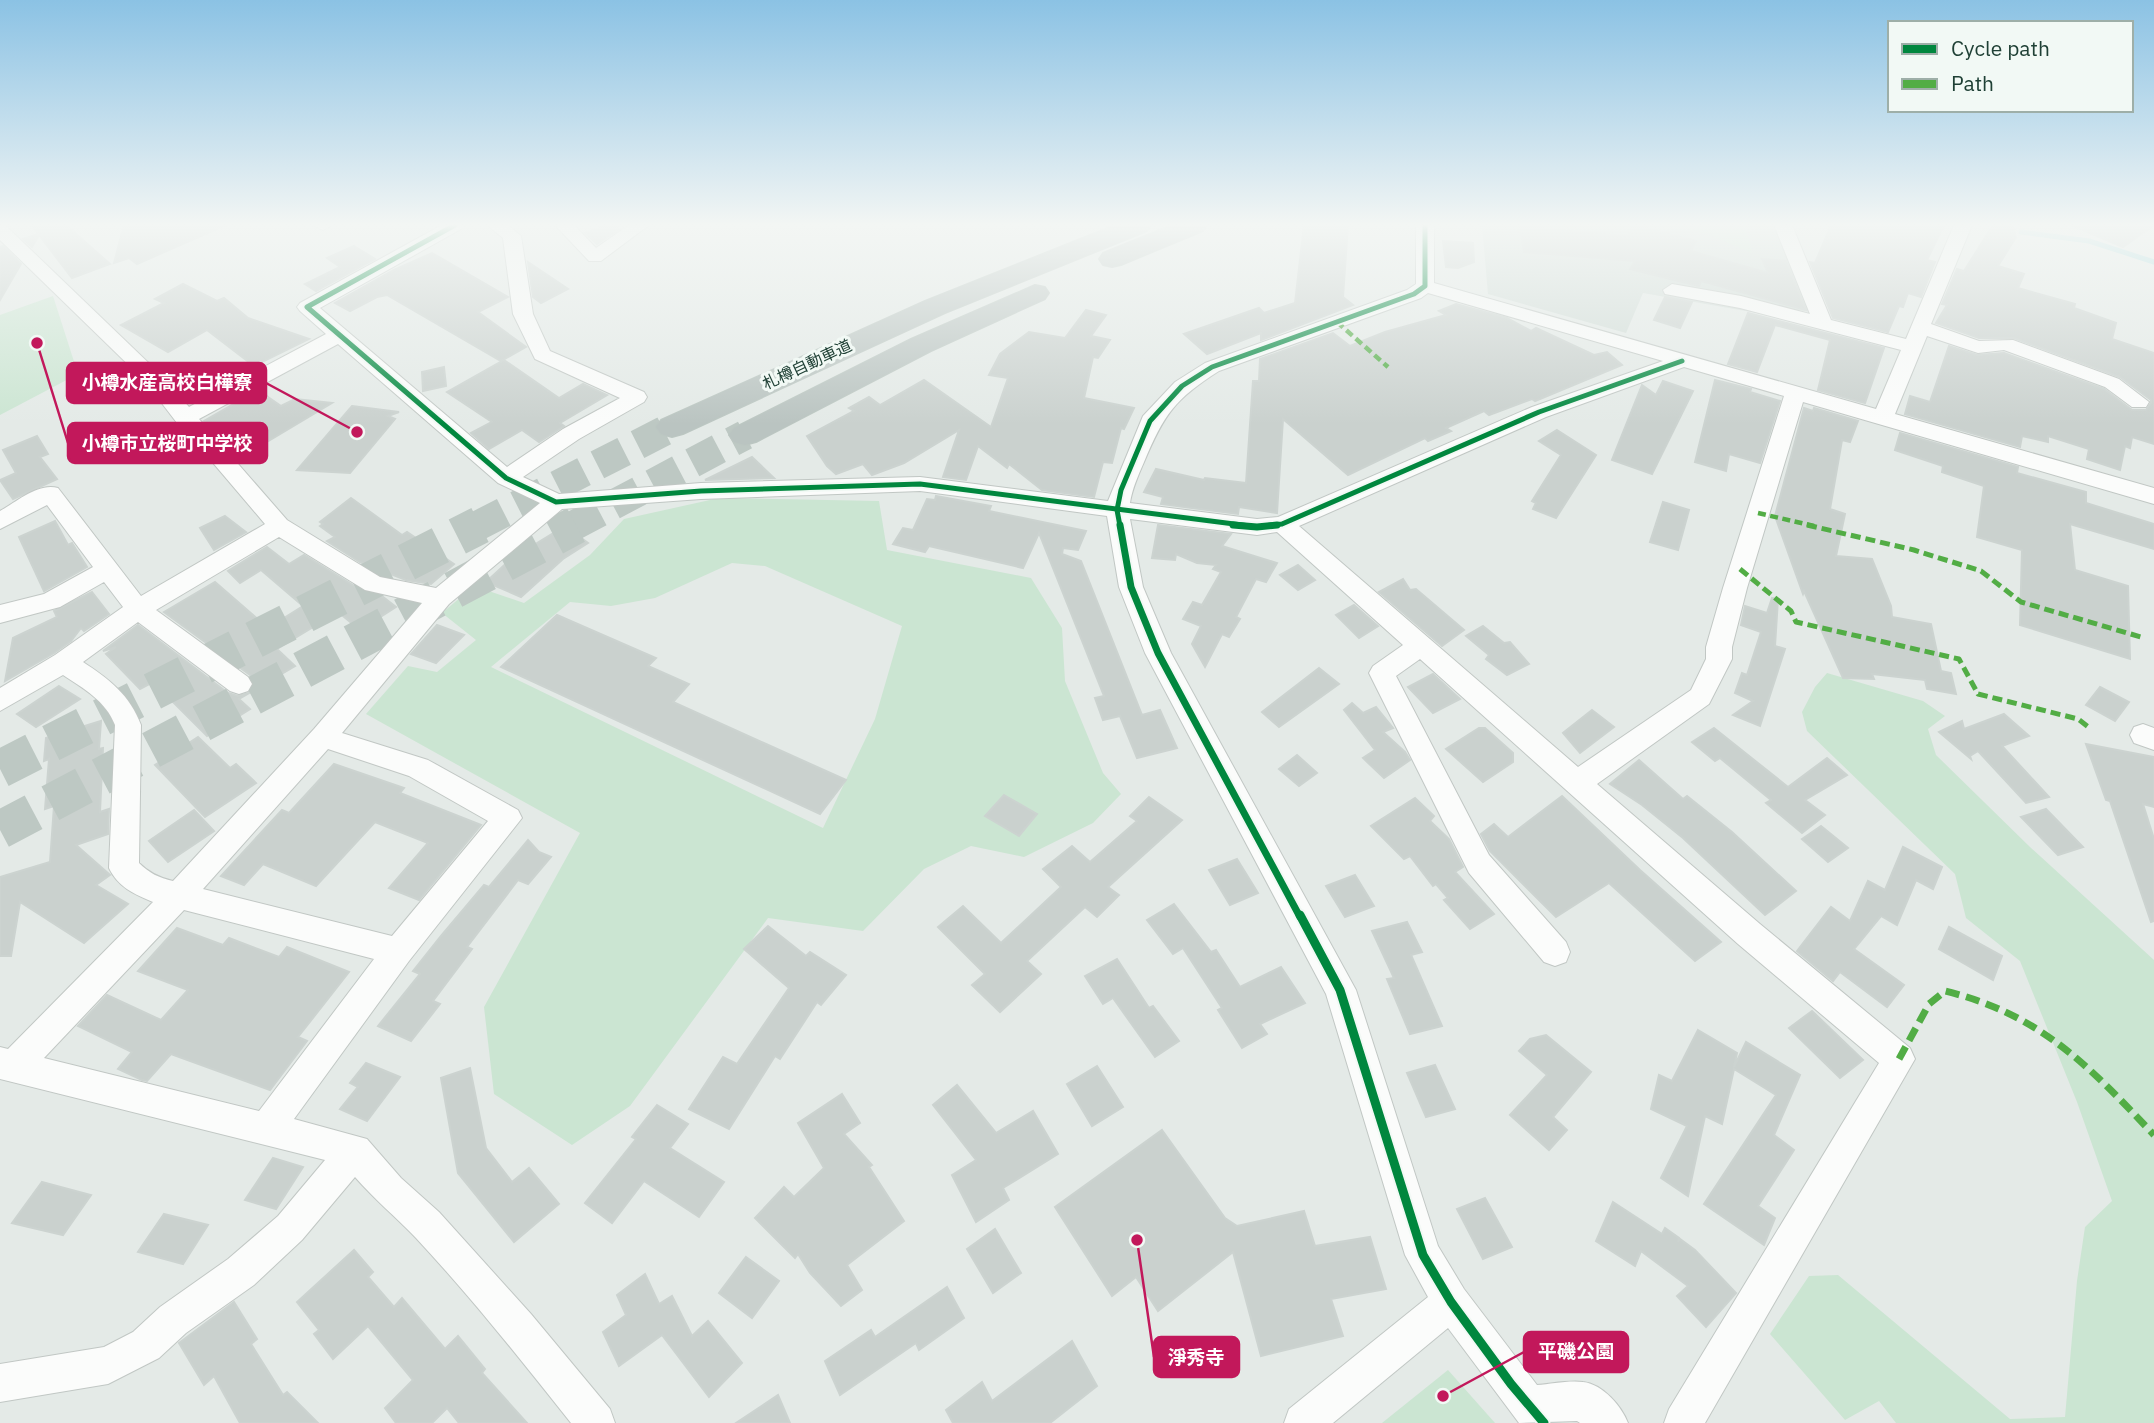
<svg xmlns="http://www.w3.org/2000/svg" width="2154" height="1423" font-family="'IBM Plex Sans','Noto Sans JP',sans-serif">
<rect width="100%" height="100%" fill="#e4eae7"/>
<polygon fill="#d1dcd7" points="1482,225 1775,225 1811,312 1782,308 1780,317 1643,293 1626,333 1488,294"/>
<g fill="#cbe5d2" fill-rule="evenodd">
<polygon points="1671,225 1745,225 1752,253 1707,234"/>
<polygon points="53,296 78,374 0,415 0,315"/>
<path d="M 719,498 L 879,501 L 887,550 L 1031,578 L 1062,628 L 1065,681 L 1103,773 L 1121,794 L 1093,823 L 1024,857 L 971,846 L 924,869 L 863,931 L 768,918 L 630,1106 L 572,1145 L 494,1094 L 484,1007 L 580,833 L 366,714 L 408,666 L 437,672 L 476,640 L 442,613 L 474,586 L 524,603 L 590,555 L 624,519 ZM 732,563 L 765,566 L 902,626 L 875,719 L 823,828 L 491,667 L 570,602 L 611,606 L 655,598 Z"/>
<polygon points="1827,673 1923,701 1945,716 1928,729 1936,755 2030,847 2154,960 2154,1423 1896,1423 1879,1401 1845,1420 1770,1334 1809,1276 1838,1275 2010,1419 2065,1417 2077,1281 2085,1227 2112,1201 2077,1102 2020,961 1966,918 1955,874 1807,731 1802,712 1815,687"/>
<polygon points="1448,1370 1495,1423 1382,1423"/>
</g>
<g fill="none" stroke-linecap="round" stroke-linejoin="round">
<polyline stroke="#9fd8dd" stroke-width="5" points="2021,232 2089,241 2154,262"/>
</g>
<g fill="#cad1ce" stroke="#ccd3d0" stroke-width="2">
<polygon points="31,225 66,225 110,264 72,278 39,235 32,247 23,239 38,234"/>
<polygon points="124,225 226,225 137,264 129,258 114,263"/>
<polygon points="608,225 615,225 619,229 597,244 585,233"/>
<polygon points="1304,225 1348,225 1343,297 1353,305 1261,340 1261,333 1207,354 1184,334 1259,308 1264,313 1295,303"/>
<polygon points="1634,225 1696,241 1691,251 1768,273 1762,259 1786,261 1806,310 1701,281 1699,286 1630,269 1635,261 1524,252 1520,227 1628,236"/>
<polygon points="1831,225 1944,225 1927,260 1935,262 1921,297 1908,293 1903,307 1899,306 1888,332 1833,318 1810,262 1815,263"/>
<polygon points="1993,225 2012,225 2016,237 1998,266 2024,274 2018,288 2075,304 2074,308 2116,323 2112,339 2154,353 2154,444 2132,437 2130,448 2125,446 2120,470 2087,459 2089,449 2048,436 2048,442 2022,436 2020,447 1905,414 1910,396 1930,402 1949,346 1977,355 2004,353 2104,389 2132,410 2146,410 2151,403 2151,400 2120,377 2014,338 1979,338 1936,323 1947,305 1942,304 1957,269 1964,271"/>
<polygon points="2071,225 2154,225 2123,247"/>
<polygon points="1443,241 1473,243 1474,262 1458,268 1446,267"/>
<polygon points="3,246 21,264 0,300 0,247"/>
<polygon points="354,246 375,259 316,291 305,284 340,267 327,258"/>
<polygon points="432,253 508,297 478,312 526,347 501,361 387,295 377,297 350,311 335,303 394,270"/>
<polygon points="528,262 568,289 541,303 533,297"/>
<polygon points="183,284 217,301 224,298 248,318 309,339 254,366 207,330 168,352 121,325 164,303 155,299"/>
<polygon points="1665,297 1692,302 1680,328 1654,320"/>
<polygon points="1456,304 1507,318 1531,331 1536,328 1594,355 1607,352 1622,365 1535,401 1532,399 1489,415 1484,411 1446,428 1451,431 1428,441 1425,438 1348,475 1283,419 1277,513 1239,507 1238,514 1161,504 1163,497 1144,492 1156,469 1204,480 1205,478 1246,483 1253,381 1259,381 1260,359 1333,333 1350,346 1385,332 1446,315 1439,311"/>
<polygon points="1086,310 1106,315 1091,336 1110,340 1098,358 1093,357 1084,398 1134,408 1124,429 1121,428 1112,463 1103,462 1094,497 1042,490 1009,464 1007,468 978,446 966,480 943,477 959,430 904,463 872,475 863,464 836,474 827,466 807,436 854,411 849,408 869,397 880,405 924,380 991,427 1008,378 989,375 1000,354 1029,332 1065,338"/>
<polygon points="1748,313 1884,348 1865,403 1818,390 1830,340 1775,325 1757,372 1728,364"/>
<polygon points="504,360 559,398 583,384 607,395 560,423 564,426 539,442 522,430 489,449 471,433 492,422 447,392"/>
<polygon points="444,367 446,386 423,391 422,372"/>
<polygon points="1715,380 1751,389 1750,392 1780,401 1760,463 1729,454 1726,471 1695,462"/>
<polygon points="1663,381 1693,391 1652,474 1612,460 1642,385 1656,395"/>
<polygon points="258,390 281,406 295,399 332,403 240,458 204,421"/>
<polygon points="352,406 399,412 388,416 395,419 350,473 297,470"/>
<polygon points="1804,408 1813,411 1814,408 1858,421 1850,442 1842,440 1830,509 1845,514 1836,556 1872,559 1891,606 1892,617 1931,624 1941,671 1951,673 1956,694 1927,689 1925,680 1872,674 1874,679 1843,678 1804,591 1803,594 1775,516"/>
<polygon points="1557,430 1596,455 1556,518 1533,509 1536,503 1532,501 1561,455 1539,441"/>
<polygon points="1900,433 2018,467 2017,473 2086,492 2086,503 2154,524 2154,549 2070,524 2075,570 2128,586 2130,659 2020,625 2022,550 1977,537 1984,486 1942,472 1943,466 1895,450"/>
<polygon points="37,436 48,454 40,457 57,479 13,499 0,480 16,473 3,450"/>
<polygon points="752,457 774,478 705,480"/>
<polygon points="936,496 991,506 989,511 1086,531 1078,550 1063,548 1062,554 1081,561 1142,715 1160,710 1177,748 1137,758 1120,716 1103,720 1095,698 1104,696 1039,533 1023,568 929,546 925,552 893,544 903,528 913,530 927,499 935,500"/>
<polygon points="351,498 402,535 407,532 454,564 431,584 406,580 360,562 327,541 335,537 320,526 323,524 320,522"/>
<polygon points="1663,502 1689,510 1678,550 1650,542"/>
<polygon points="225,516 246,532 214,550 200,528"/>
<polygon points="55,521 68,545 72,543 87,567 44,591 19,537"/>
<polygon points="1158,525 1231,534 1222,546 1277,563 1266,582 1256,579 1236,617 1240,619 1229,637 1222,634 1205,667 1192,644 1201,626 1183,619 1193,602 1202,605 1221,572 1213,569 1216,565 1197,563 1176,554 1175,560 1152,558"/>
<polygon points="565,526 588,543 563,559 521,597 486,582 511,559"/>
<polygon points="267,547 289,564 304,555 364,592 383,597 396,607 360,630 338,612 277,649 295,666 239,699 250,709 207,736 153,682 140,689 106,654 116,647 103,651 138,625 228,693 238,696 249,693 254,685 250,675 164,612 215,582 268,628 303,606 261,570 240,583 228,571"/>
<polygon points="1298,565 1315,580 1298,590 1280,575"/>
<polygon points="1403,579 1410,590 1416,589 1464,630 1442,646 1379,592"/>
<polygon points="92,592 109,614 84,631 81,628 71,641 54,653 5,681 13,638 57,617 54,611"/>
<polygon points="1772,598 1778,599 1775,646 1785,649 1760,726 1733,715 1753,701 1735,693 1742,673 1747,675 1761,632 1741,625 1745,606 1767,613"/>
<polygon points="1354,605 1378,626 1359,638 1336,615"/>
<polygon points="557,615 656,658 648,666 689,684 673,702 846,780 820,814 501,667"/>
<polygon points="437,625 464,635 436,663 411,654"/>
<polygon points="1483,626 1504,643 1510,642 1529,664 1507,675 1486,659 1489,655 1466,636"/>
<polygon points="1319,668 1339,684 1279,727 1262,712"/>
<polygon points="1433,674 1460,699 1433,713 1408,687"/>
<polygon points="59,686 80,699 36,727 17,714"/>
<polygon points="2100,687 2129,702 2115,721 2086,705"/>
<polygon points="1352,703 1363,713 1376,707 1393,728 1383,732 1405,752 1410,760 1384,778 1363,758 1375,750 1344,710"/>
<polygon points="1592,710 1614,727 1580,753 1563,733"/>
<polygon points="2004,714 2029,736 2002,746 2049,797 2026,803 1978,751 1970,756 1971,759 1939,732 1962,721 1964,729"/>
<polygon points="101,721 99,749 103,748 100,812 109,809 108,834 76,845 110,875 96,885 128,904 84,943 20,902 11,956 0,956 0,877 50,862 54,806 45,809 49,759 44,761 46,738"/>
<polygon points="1479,728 1485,728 1513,753 1513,762 1483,782 1446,749"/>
<polygon points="1714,728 1788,787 1827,758 1847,775 1805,800 1825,815 1802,833 1766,803 1771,800 1720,758 1715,761 1692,742"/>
<polygon points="198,737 230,768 236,764 256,783 205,817 155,765"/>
<polygon points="2086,744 2154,757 2154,807 2143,804 2154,839 2154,921 2151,922 2110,801 2106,800"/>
<polygon points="1297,755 1317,773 1299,786 1279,769"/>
<polygon points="1639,760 1683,799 1687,796 1732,832 1796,891 1765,915 1683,838 1642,805 1610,784"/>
<polygon points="334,764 404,788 400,793 481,825 419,900 389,888 428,843 375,822 316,886 263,864 244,885 221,876 282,810 289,813"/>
<polygon points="1004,795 1037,814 1019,836 985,816"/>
<polygon points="1562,796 1640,870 1721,942 1695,961 1609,883 1556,917 1490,851 1481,834 1494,824 1508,837"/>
<polygon points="1149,797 1182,820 1108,887 1119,895 1097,917 1085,907 1027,961 1041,974 1000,1012 972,985 985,974 938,927 963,906 1001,943 1061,887 1043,869 1072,846 1090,862 1137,821 1130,816"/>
<polygon points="1415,798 1434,816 1430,821 1449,839 1463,867 1455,872 1494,914 1470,929 1444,900 1448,898 1436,884 1433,886 1410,856 1404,859 1371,826"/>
<polygon points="2046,809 2083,847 2058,855 2021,817"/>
<polygon points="194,810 214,831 168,862 149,841"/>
<polygon points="1821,826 1848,848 1828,862 1802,839"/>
<polygon points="528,840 539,852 551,857 528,884 518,880 467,947 472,949 433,1001 440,1004 411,1041 378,1026 420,974 413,971 441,936 484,885 489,887"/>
<polygon points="1903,847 1942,867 1933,889 1916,880 1897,925 1881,916 1854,949 1904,985 1887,1007 1840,972 1833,981 1797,951 1831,907 1850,921 1868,881 1885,890"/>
<polygon points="1237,859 1258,893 1230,905 1209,870"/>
<polygon points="1355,875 1374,906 1345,917 1326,886"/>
<polygon points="1174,904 1211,952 1216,950 1240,987 1281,967 1305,1003 1260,1024 1267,1034 1242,1048 1218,1010 1222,1008 1183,948 1173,954 1147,920"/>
<polygon points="1407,922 1422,952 1411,955 1442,1026 1410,1034 1387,979 1394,978 1372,931"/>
<polygon points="768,926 806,956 810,952 846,975 821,1005 817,1002 780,1059 775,1056 729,1129 689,1109 723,1057 737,1064 789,988 744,949"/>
<polygon points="1949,927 2002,956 1993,980 1939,949"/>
<polygon points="177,928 223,945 229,938 279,957 287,947 349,972 298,1037 307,1041 270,1090 171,1054 147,1081 142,1080 118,1069 132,1052 78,1026 107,995 161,1020 188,990 138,971"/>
<polygon points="1117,959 1149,1008 1153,1006 1179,1041 1155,1057 1113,998 1103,1004 1085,976"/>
<polygon points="1812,1011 1863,1060 1840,1078 1789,1028"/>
<polygon points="1698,1030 1737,1053 1734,1067 1746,1042 1800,1075 1774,1135 1794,1150 1758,1206 1775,1218 1764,1245 1704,1204 1776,1095 1734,1069 1722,1124 1705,1116 1688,1196 1661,1178 1687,1126 1651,1109 1659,1075 1672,1081"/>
<polygon points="1546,1035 1591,1072 1553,1117 1567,1130 1549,1150 1510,1115 1547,1075 1519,1051 1530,1039"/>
<polygon points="366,1063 400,1077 367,1121 340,1109 358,1087 350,1083"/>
<polygon points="1435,1065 1455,1109 1426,1117 1407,1073"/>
<polygon points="1097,1066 1123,1107 1092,1126 1067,1084"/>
<polygon points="470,1068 486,1148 512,1182 529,1168 559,1204 514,1242 458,1173 441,1078"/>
<polygon points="957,1085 996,1133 1033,1111 1058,1154 1003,1188 1009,1200 976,1222 952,1175 976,1160 933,1105"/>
<polygon points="842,1094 860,1123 844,1134 872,1165 869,1167 904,1221 847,1265 862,1290 841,1306 810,1273 798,1254 795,1258 755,1218 784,1187 794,1197 824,1168 798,1123"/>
<polygon points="657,1105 688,1124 670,1148 724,1182 699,1217 644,1181 612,1223 585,1203 636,1139 632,1137"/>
<polygon points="1162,1130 1225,1218 1237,1226 1304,1211 1315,1246 1370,1237 1386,1289 1331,1299 1343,1336 1261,1356 1233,1252 1158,1311 1136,1277 1112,1296 1055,1207"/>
<polygon points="273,1158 303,1167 276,1209 245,1200"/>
<polygon points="42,1182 91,1195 63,1235 12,1223"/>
<polygon points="1485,1198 1512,1247 1483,1259 1457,1209"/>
<polygon points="1613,1202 1662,1234 1665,1228 1679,1238 1678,1242 1680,1239 1695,1250 1736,1293 1706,1327 1677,1296 1688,1286 1641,1251 1635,1266 1596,1241"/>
<polygon points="164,1214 208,1225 183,1264 138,1252"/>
<polygon points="995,1229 1021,1273 993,1293 967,1249"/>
<polygon points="354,1250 373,1272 368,1277 394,1307 402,1298 445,1349 458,1336 485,1369 482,1373 527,1423 459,1423 447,1408 432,1423 396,1423 385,1408 413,1380 368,1326 333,1359 314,1334 319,1330 297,1302"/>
<polygon points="746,1257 779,1281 752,1318 719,1293"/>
<polygon points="645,1274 659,1304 672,1296 692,1336 708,1321 742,1363 709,1397 662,1335 619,1366 603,1332 626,1315 617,1295"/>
<polygon points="947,1287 964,1318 919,1350 916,1343 840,1395 825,1361 871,1330 875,1337"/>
<polygon points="234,1302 257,1339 251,1344 283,1395 287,1392 318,1423 240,1423 214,1376 204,1385 179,1343"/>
<polygon points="1072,1341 1097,1386 1050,1423 953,1423 946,1410 982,1382 992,1401"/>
<polygon points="778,1395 790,1423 736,1423"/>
</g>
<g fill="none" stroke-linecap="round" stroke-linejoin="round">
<g stroke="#bdc8c3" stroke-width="30" stroke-dasharray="30 15" stroke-linecap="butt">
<polyline points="477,526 672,427"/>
<polyline points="573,526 745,435"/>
</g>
<g stroke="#bdc8c3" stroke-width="38" stroke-dasharray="38 19" stroke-linecap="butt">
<polyline points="0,769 480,525"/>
<polyline points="0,830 576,525"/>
</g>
<g stroke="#c1c7c4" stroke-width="2">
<g id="minor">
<path d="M 0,225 L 6,226 L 158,372 L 189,407 L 326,334 L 300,311 L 297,307 L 300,303 L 442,225 L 464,225 L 461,229 L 320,308 L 507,467 L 563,429 L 620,398 L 535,359 L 513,314 L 503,238 L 487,225 L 508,225 L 521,236 L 533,314 L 550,351 L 644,392 L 647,397 L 644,402 L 579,439 L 523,477 L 559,494 L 701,483 L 920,477 L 1108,501 L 1143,416 L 1175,382 L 1205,363 L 1407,290 L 1416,284 L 1416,225 L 1434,225 L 1434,283 L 1876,409 L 1901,350 L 1740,308 L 1665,294 L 1663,290 L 1672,284 L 1741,296 L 1810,314 L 1774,225 L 1792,225 L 1831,320 L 1906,339 L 1954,225 L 1972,225 L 1931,324 L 1979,341 L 2013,340 L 2119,379 L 2149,402 L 2146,407 L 2132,407 L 2105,387 L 2004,350 L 1978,353 L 1927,336 L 1895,414 L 2154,488 L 2154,504 L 1803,402 L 1747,588 L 1732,647 L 1732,659 L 1709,704 L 1597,784 L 1760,924 L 1910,1048 L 1915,1059 L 1705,1423 L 1664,1423 L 1669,1409 L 1879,1063 L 1738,944 L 1420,659 L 1396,676 L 1489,855 L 1566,942 L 1570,952 L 1566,962 L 1555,966 L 1544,962 L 1469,873 L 1369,673 L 1373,666 L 1403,645 L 1277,532 L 1257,535 L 1130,519 L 1143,587 L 1171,653 L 1356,990 L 1438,1246 L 1464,1289 L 1537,1385 C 1551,1384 1569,1380 1583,1382 C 1603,1384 1622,1407 1628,1423 L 1580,1423 L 1577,1421 L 1519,1423 L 1448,1328 L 1333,1423 L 1284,1423 L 1289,1409 L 1428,1297 L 1405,1255 L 1326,994 L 1145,653 L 1119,587 L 1107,516 L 920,491 L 701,499 L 562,509 L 449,604 L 342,733 L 428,760 L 518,810 L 522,818 L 409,961 L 294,1119 L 367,1139 L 401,1178 L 439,1212 L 531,1314 L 610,1409 L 615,1423 L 571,1423 C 521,1360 471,1297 416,1238 C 396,1217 374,1199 355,1177 L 302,1240 L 254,1285 L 186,1333 L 159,1358 L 108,1384 L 0,1402 L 0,1364 L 104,1347 L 133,1332 L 160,1307 L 228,1259 L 278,1216 L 325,1160 L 0,1079 L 0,1047 L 8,1049 L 153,902 C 134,894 118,887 109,868 L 115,725 C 106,701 83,688 63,675 L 0,711 L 0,688 L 55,655 L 123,607 L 104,582 L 60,607 L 0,623 L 0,605 L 44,594 L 93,567 L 47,505 L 0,529 L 0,511 C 16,502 39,482 58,488 L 141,596 L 265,524 L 180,424 L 177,423 L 144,380 L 0,240 ZM 1428,293 L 1663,361 L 1532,407 L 1278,517 L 1257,519 L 1130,503 C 1132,489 1138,476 1144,462 C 1164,414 1175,399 1219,371 L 1421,298 ZM 338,344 L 498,483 L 540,503 L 436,588 L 380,577 L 287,520 L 199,419 ZM 1684,367 L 1784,396 L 1723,588 L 1706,647 L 1706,659 L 1691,690 L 1578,767 L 1299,526 L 1546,417 ZM 279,537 L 365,590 L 422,603 L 314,729 L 173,881 C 159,878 149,873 139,863 L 141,725 C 130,695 109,679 83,662 L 138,622 L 230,691 L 239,694 L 248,691 L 252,684 L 248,677 L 156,610 ZM 328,749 L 409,776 L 488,821 L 392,936 L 203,889 ZM 184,910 L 374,959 L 259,1111 L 44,1058 Z"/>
<polygon points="313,225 332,225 323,230"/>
<polygon points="555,225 574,225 596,248 629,225 649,225 601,261 589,261"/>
<polygon points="2143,724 2154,728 2154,750 2134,743 2130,735 2134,727"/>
</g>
</g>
<g stroke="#bcc7c2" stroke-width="2">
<g id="highway">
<polygon points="1115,225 1151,225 1147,231 945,313 683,434 672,437 661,434 656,427 661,420 925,301"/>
<polygon points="1172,225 1207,225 1203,231 1121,265 1112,267 1103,265 1099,259 1103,253"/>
<polygon points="1035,285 1045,287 1049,293 1045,299 931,351 756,442 745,445 734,442 729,435 734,428 911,339"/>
</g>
</g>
<use href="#minor" fill="#fbfcfb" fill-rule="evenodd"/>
<use href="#highway" fill="#bac4c1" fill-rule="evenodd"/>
<g stroke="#52ad45" stroke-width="4.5" stroke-dasharray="8 4.5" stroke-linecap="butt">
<polyline points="1337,322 1388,367"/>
<polyline points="1758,513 1814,526"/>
</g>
<g stroke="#52ad45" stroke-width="5" stroke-dasharray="10 5" stroke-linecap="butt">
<polyline points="1807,525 1914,550 1981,571 2021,602 2141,637"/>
<polyline points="1740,569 1791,611 1796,622 1959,659 1978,694 2078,719 2091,729"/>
</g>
<path stroke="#52ad45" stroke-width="7" stroke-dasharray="14 7" stroke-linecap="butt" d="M 1899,1059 L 1929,1004 L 1945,991 C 2040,1014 2089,1066 2154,1135"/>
<g stroke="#f2f9f5" stroke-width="9">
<g id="cycleway-far2">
<polyline points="455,225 307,307 506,478 556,502 701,491 920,484 1250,526"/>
<polyline points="1120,526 1117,510 1121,490 1150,421 1182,386 1212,367 1414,294 1425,286 1425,225"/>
<polyline points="1263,526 1282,524 1539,412 1682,361"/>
</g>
</g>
<g stroke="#f2f9f5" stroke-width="11">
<g id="cycleway-far1">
<polyline points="1120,525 1131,587 1158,653 1300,917"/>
<polyline points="1233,525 1257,527 1277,525"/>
</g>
</g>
<g stroke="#f2f9f5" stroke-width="13">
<polyline id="cycleway" points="1300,915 1340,990 1423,1255 1451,1302 1511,1384 1544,1423"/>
</g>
<use href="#cycleway-far2" stroke="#00873e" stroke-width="5"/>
<use href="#cycleway-far1" stroke="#00873e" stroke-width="7"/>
<use href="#cycleway" stroke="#00873e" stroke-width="9"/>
</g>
<linearGradient id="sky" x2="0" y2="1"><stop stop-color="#8bc2e4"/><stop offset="0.53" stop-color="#f3f6f4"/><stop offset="1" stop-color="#f3f6f4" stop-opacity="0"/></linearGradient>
<rect width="2154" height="424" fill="url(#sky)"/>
<g text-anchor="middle" stroke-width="6" stroke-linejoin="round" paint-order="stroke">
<g font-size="16" fill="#1f4035" stroke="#f2f9f5">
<text transform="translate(807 364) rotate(-25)" y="6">札樽自動車道</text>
</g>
</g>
<path fill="none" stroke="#c2185b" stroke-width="2.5" d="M357 432L266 383M37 343L68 443M1443 1396L1524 1352M1137 1240L1154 1357"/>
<g fill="#c2185b" stroke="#f2f9f5" stroke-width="2.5">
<circle cx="357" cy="432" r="7"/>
<circle cx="37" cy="343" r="7"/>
<circle cx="1443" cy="1396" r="7"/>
<circle cx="1137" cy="1240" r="7"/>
</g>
<g fill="#c2185b" stroke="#c2185b" stroke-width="2.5">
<rect x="67" y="363" width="199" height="40" rx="7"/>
<rect x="68" y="423" width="199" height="40" rx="7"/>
<rect x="1524" y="1332" width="104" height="40" rx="7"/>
<rect x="1154" y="1337" width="85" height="40" rx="7"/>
</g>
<g font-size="19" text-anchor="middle" font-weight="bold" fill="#fff">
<text x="167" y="389">小樽水産高校白樺寮</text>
<text x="167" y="450">小樽市立桜町中学校</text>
<text x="1576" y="1358">平磯公園</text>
<text x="1196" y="1364">淨秀寺</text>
</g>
<rect x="1888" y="21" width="245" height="91" fill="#f2f9f5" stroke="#9eafa8" stroke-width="2"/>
<rect x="1902" y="44" width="35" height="10" fill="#00873e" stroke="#9eafa8" stroke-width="2"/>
<text x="1951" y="56" font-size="21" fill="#1f4035">Cycle path</text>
<rect x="1902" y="79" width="35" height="10" fill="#52ad45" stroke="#9eafa8" stroke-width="2"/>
<text x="1951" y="91" font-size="21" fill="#1f4035">Path</text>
</svg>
